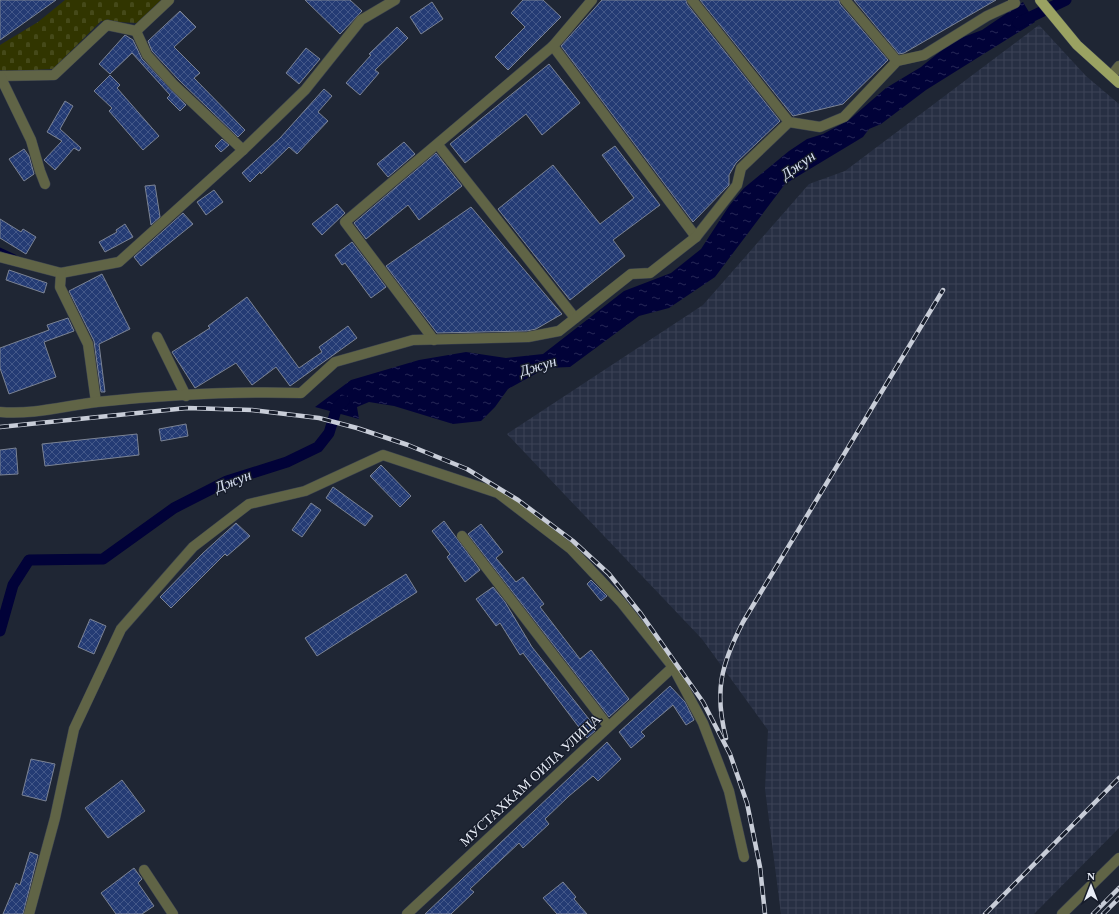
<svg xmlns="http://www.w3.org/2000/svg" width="1119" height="914" font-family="'Times New Roman',serif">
<defs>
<pattern id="industrial-grid" width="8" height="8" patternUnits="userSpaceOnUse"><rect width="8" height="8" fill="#272f43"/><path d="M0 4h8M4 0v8" fill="none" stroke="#3c4356"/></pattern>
<pattern id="cemetery-stones" width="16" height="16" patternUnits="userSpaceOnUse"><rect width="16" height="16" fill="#313500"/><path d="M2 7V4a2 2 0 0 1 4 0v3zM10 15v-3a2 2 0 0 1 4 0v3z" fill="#454919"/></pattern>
<pattern id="water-ripples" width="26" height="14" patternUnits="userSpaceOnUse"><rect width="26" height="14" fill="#010238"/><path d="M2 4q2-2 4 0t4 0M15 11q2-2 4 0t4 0" fill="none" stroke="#262756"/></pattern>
<pattern id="building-cross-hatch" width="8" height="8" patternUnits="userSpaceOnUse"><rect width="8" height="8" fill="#243b74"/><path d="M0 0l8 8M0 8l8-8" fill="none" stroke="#445889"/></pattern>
</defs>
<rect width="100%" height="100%" fill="#1f2634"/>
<polygon fill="url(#industrial-grid)" points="1039,25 1086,76 1119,104 1119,828 1034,914 781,914 765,789 768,730 702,639 507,434 703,305 809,184 845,171"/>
<polygon fill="url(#cemetery-stones)" points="65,0 163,0 137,23 101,21 53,69 0,72 0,45 38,22"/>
<polygon fill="url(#water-ripples)" points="1023,2 1035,22 926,90 881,124 869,129 863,137 785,184 715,277 669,308 639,316 570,367 546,368 508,389 495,407 481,421 453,424 394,406 369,402 357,407 359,419 315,407 351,380 419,360 466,352 506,358 543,354 624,291 671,273 701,249 729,206 744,188 789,151 807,139 823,134 849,120 886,88 921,67 953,41 982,30"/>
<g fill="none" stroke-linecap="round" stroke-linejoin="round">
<polyline stroke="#010238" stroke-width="3" points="0,249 15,256"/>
<g stroke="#010238" stroke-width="11">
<polyline points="1018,23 1066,0"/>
<polyline points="0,631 13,585 29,560 103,559 174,508 227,481 287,462 318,447 329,433 337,407 344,401"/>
</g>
</g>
<g fill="url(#building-cross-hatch)" stroke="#7b8394">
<polygon points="0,0 56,0 0,40"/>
<polygon points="305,0 350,0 362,11 340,34"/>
<polygon points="523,0 543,0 561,17 508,70 495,57 525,27 511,13"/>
<polygon points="602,0 686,0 687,4 780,121 736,163 729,175 729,185 693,222 561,46"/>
<polygon points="700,0 839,0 840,4 888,60 843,104 793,116"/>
<polygon points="854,0 996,0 904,53 899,54"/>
<polygon points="432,2 443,19 421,34 410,17"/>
<polygon points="180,11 196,27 174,47 200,73 194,78 245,130 238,137 179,80 152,51 148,41"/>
<polygon points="397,27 408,38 375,70 379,73 360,95 346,83 371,55 369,54"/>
<polygon points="125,35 133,40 142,59 186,105 180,111 167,98 170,95 132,53 110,74 99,64"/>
<polygon points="306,48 320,59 299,84 286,73"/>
<polygon points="549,64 580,103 542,135 526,114 465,163 450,144"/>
<polygon points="110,75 120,85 117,88 159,136 143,150 109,111 112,108 94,91"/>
<polygon points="324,89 332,96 318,112 328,121 297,154 289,147 261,174 260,172 250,182 242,173 280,138"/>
<polygon points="65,101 73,106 60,129 81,148 79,151 74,148 55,170 44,160 62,141 47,132"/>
<polygon points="222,139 229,145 221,152 215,146"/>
<polygon points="404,142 415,154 388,177 377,164"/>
<polygon points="615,146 660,205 613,240 625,256 570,300 498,209 553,165 600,224 634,198 602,155"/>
<polygon points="24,149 29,156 34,174 24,181 9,159"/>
<polygon points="436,153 462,186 419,220 408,205 366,239 354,223"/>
<polygon points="155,185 160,217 151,225 145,186"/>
<polygon points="214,190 223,202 206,215 197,202"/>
<polygon points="337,204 345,213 322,235 312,224"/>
<polygon points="471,207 555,306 562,314 536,329 527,331 437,333 386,266"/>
<polygon points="183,213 193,224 141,266 134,257"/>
<polygon points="0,219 21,232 23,229 36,237 26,254 0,238"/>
<polygon points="125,224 133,237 105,252 99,242 117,232 116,230"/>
<polygon points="352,242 386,287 371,298 345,263 342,265 335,255"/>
<polygon points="9,270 47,283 44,293 6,280"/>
<polygon points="102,274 130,329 99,344 105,392 101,392 94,341 69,291"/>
<polygon points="247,297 299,368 322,352 319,347 348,326 357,338 290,386 276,367 252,385 236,363 195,388 172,352 210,328 208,326"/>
<polygon points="68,318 74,331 44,342 56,377 9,394 0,368 0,348 49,330 47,325"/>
<polygon points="186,424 188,436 161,441 159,429"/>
<polygon points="137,434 139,455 45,466 42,444"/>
<polygon points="16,448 18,474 0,475 0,450"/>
<polygon points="381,465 411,496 400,507 370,476"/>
<polygon points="333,487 373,516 365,526 326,498"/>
<polygon points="311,503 321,510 302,537 292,530"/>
<polygon points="444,521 480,570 465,582 447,557 450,554 432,531"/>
<polygon points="236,523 250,536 227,556 225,554 171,608 160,597 203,553"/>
<polygon points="481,524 503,552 496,558 516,582 523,577 544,604 540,607 580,659 591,650 629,699 609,717 468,534"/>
<polygon points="406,574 417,592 317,656 305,638"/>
<polygon points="591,580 607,596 601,601 587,584"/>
<polygon points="493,587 505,602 532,647 596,728 596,730 587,738 523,653 520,655 500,623 496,626 476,599"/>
<polygon points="90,619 106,626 94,654 78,647"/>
<polygon points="670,686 685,702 694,720 686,725 673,705 641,732 645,736 631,748 619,732"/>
<polygon points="607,742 621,759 598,781 593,776 569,796 545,819 549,824 523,848 519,843 470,889 474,892 451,914 425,914"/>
<polygon points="31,759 55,764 46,801 22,795"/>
<polygon points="122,780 145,811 108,838 85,808"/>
<polygon points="30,852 38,855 23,914 3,914 16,883 20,885"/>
<polygon points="134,868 142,879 138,883 154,906 142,914 116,914 101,893"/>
<polygon points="563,882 576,897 574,899 587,914 557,914 543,898"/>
</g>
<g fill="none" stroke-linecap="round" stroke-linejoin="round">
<g stroke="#3b424f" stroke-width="11">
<g id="minor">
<polyline points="692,0 789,122 820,127 844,117 897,61 924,55 987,16 1015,3 1013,0"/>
<polyline points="845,0 897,61"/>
<polyline points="136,31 147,55 174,85 243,150"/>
<polyline points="553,46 696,237"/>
<polyline points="1112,75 1119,66"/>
<polyline points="0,76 54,75 107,25 136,31 169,0"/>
<polyline points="0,76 31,140 40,171 45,184"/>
<polyline points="438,145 575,318"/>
<polyline points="0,257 61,273 119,262 243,150 305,90 361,20 395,0"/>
<polyline points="61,273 60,287 88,344 96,402"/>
<polyline points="157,337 186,396"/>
<polyline points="434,340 345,222 553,46 592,0"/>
<path d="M 0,412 C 33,415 64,406 97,402 C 164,395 233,391 301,393 L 335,362 L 413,340 L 528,337 L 559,331 L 631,274 L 650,273 L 696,237 L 737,185 L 741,168 L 789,122"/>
<polyline points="462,536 608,726"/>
<polyline points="144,870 173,914"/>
<polyline points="29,914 55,818 74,729 121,629 193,547 249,504 305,491 383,455 498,493 571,549 621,602 673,667 703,723 729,791 744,857"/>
<polyline points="407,914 673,667"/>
<polyline points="1062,914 1119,858"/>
</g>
</g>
<g stroke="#3b424f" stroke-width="11">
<polyline id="major" points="1040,0 1077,45 1119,83"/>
</g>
<use href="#minor" stroke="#606446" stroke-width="10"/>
<use href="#major" stroke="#9aa262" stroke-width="10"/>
<g stroke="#c8cdd8" stroke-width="4.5">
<g id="rail">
<polyline points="0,427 187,408 252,410 319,418 357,428 408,445 467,469 518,500 573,541 609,574 641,614 703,702 730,754 747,803 760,867 765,914"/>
<path d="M 726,738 C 714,691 721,665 743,622 L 943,290"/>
<polyline points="985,914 1119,778"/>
<polyline points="1093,914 1119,888"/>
<polyline points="1103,914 1119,898"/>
</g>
</g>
<use href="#rail" stroke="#161c2a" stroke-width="3" stroke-dasharray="9" stroke-linecap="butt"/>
</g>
<g text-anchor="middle" stroke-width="3" stroke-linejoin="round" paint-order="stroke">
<g font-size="14" fill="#e8edf7" stroke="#161c2a">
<text transform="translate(530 780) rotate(-43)" y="5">МУСТАХКАМ ОИЛА УЛИЦА</text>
</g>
<g font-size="15" font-style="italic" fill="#dae2f4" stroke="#161c2a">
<text transform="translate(798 165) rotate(-35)" y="5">Джун</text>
<text transform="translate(538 366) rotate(-17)" y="5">Джун</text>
<text transform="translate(233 481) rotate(-21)" y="5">Джун</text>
</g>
</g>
<g transform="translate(1091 886)" stroke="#161c2a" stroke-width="3" paint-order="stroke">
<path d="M0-3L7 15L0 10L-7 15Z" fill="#e8edf7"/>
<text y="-6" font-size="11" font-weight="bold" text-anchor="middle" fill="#e8edf7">N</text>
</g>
</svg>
